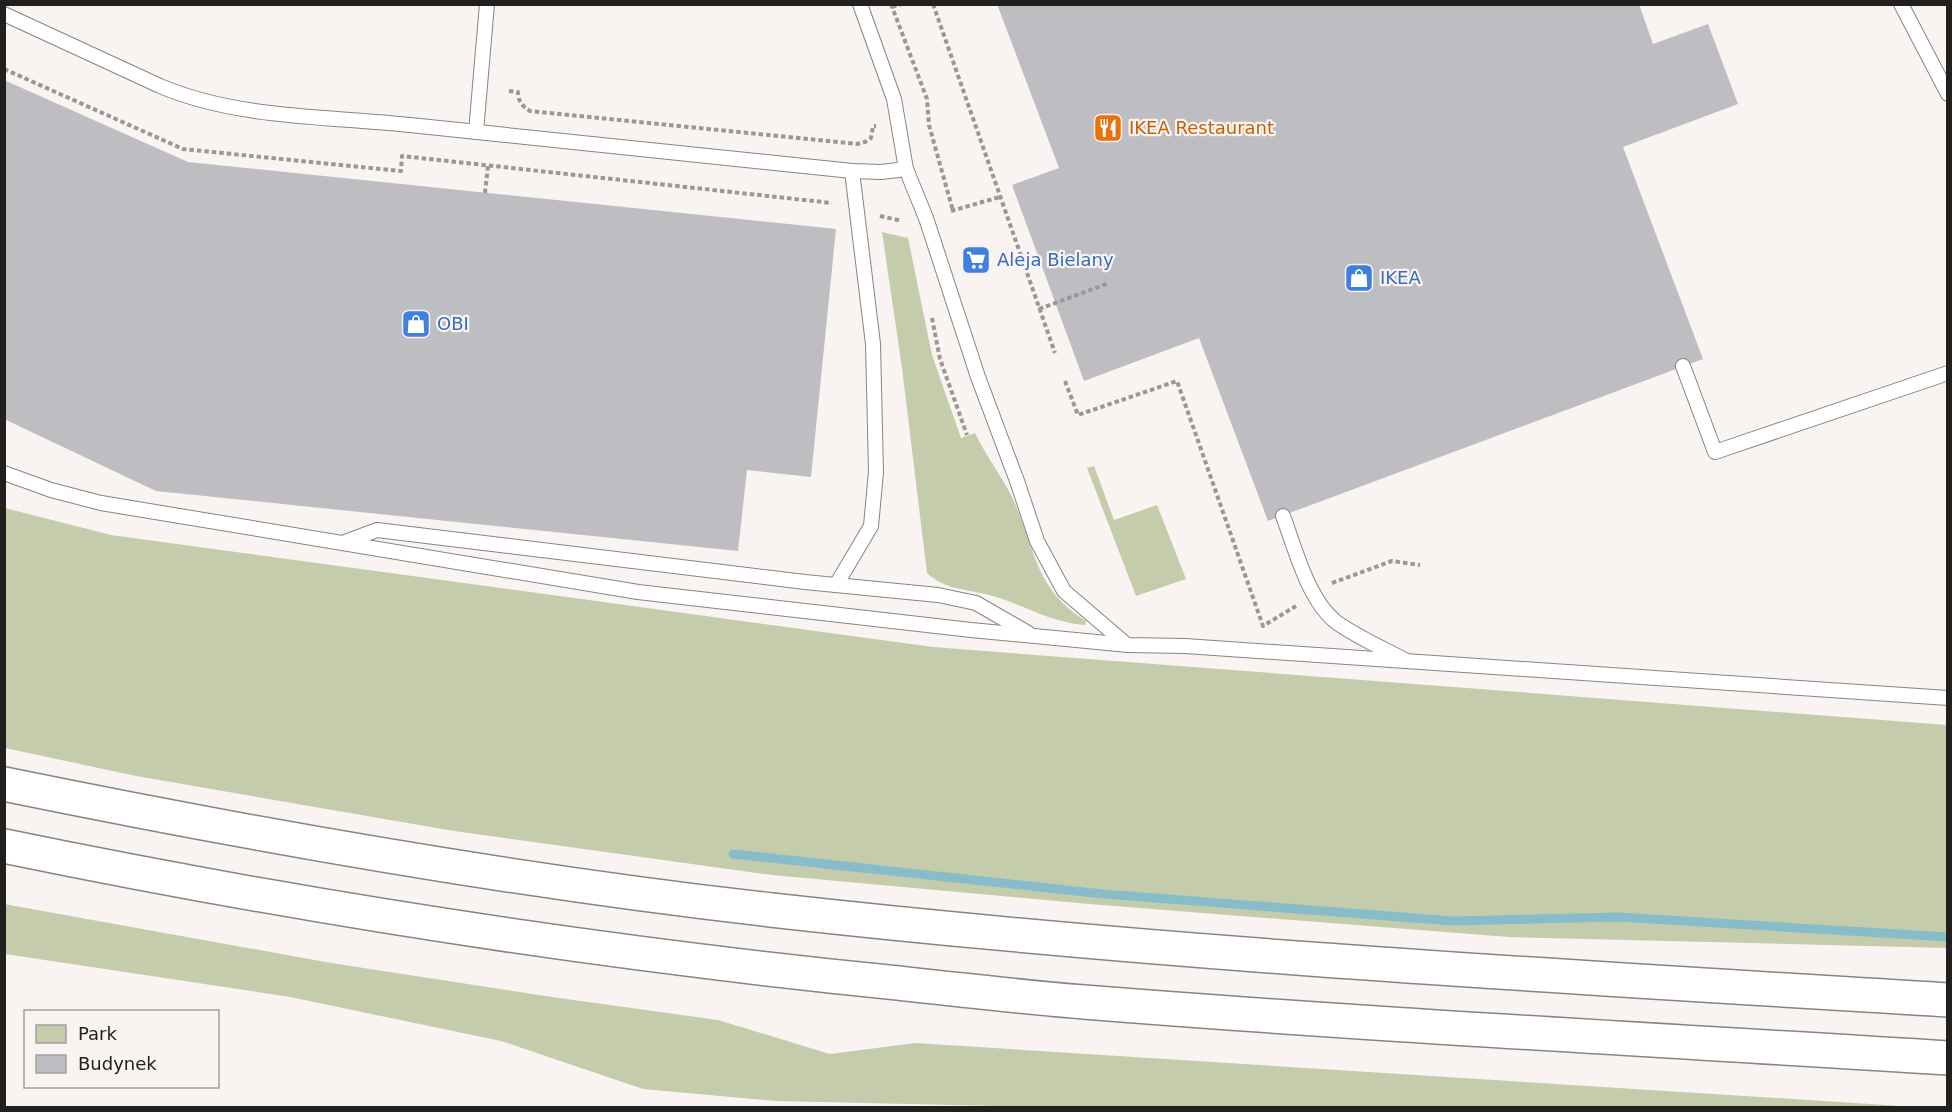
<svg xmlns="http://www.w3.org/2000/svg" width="1952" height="1112" font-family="'DejaVu Sans',sans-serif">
<rect width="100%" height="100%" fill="#f9f4f1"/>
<g fill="#c5ccac">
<path d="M 882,232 L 908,238 L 932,355 L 961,438 L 975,433 C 986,456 1001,475 1012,497 C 1036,548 1033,588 1086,621 L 1085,625 C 1051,622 1028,607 996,597 C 971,589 946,591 927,573 L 902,368 Z"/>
<polygon points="1094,466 1114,520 1157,505 1186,579 1136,596 1087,468"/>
<polygon points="5,508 111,535 933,647 1947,725 1947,948 1509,937 1089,904 772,875 454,831 136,776 5,748"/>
<polygon points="4,904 331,963 552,997 718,1020 830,1054 915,1043 1917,1107 1091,1108 776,1101 643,1089 501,1041 290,997 5,954"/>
</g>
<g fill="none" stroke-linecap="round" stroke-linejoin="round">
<polyline stroke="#87bdc8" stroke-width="9" points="733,854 1103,894 1453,921 1618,917 1948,937"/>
</g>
<g fill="#bebdc1">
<polygon points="997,4 1639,4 1653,44 1708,24 1738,104 1623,147 1703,359 1268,521 1199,338 1084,381 1012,185 1059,168"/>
<polygon points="4,80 188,162 836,229 811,477 747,470 738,551 156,491 4,419"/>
</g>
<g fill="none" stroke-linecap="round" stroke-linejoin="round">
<g stroke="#878481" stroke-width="16">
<g id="service">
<polyline points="1901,4 1948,94"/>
<path d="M 4,14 L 160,86 C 238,119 327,116 410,125 C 557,140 704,156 852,171 L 881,172 L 906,169 L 894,99 L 860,4"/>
<polyline points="476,132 487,4"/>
<polyline points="906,169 926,218 978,377 1017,481 1037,541 1064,591 1127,645"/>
<polyline points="1683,366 1715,452 1948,373"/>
<polyline points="4,473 51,490 101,503 638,592 971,630 1128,645 1185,646 1948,698"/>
<path d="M 1283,516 C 1295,548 1308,600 1336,622 C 1357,637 1382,648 1405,660"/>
<polyline points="345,542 377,530 805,582 938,595 976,603 1028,633"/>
<polyline points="836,585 871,526 876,472 873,344 852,171"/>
</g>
</g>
<g stroke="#878481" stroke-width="36">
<g id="motorway">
<path d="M 4,784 C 258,836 514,881 771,910 C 1162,954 1555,976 1948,1000"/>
<path d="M 4,846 C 300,907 598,953 898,983 C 960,990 1022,997 1084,1002 C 1372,1025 1660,1040 1948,1058"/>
</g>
</g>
<g stroke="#9a9795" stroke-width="4" stroke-dasharray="4.5 3" stroke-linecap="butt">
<polyline points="891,4 927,99 929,125 953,211"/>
<polyline points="933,4 1055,353"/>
<polyline points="892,7 902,4"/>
<polyline points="4,69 183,149 401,171 402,156 832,203"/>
<path d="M 509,91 L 518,92 C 518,101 522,106 530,111 L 857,144 L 865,142 L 871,138 L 873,126 L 876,126"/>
<polyline points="485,193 488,166"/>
<polyline points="951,211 1000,197"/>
<polyline points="880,216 902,221"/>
<polyline points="1039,309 1109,283"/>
<polyline points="932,318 940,359 967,435"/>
<polyline points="1065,381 1078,415 1177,381 1263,626 1296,606"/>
<polyline points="1332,583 1392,561 1420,565"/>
</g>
<use href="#service" stroke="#fff" stroke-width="14"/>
<use href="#motorway" stroke="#fff" stroke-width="33"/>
</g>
<defs>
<g id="restaurant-square" transform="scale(1.5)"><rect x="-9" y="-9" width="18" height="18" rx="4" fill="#e8710a" stroke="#f9f4f1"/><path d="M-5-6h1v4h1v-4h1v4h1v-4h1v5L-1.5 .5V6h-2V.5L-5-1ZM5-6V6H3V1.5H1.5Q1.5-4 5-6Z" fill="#fff"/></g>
<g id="supermarket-square" transform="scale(1.5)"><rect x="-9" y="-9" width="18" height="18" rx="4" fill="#3f7fe0" stroke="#f9f4f1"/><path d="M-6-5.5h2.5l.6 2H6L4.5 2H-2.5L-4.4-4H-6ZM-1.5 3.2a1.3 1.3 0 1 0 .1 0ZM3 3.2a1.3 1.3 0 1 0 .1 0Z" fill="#fff"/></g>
<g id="shop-square" transform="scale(1.5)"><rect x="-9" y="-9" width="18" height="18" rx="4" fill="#3f7fe0" stroke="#f9f4f1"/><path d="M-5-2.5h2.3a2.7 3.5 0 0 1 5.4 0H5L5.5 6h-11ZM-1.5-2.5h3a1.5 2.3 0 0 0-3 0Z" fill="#fff"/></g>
</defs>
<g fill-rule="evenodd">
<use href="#restaurant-square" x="1108" y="128"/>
<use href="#supermarket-square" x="976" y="260"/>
<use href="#shop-square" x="1359" y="278"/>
<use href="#shop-square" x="416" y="324"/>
</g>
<g text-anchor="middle" stroke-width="4.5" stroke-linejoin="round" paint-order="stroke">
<g font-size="18" fill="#c56008" stroke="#f9f4f1" text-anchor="start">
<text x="1129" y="134">IKEA Restaurant</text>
</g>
<g font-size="18" fill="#366cbe" stroke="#f9f4f1" text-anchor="start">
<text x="997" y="266">Aleja Bielany</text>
<text x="1380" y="284">IKEA</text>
<text x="437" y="330">OBI</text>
</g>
</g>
<rect width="1952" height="1112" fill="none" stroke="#22201f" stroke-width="12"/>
<rect x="24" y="1010" width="195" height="78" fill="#f9f4f1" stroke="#a39f9d" stroke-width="1.5"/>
<rect x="36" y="1025" width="30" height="18" fill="#c5ccac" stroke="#a39f9d" stroke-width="1.5"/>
<text x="78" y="1040" font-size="18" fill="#22201f">Park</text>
<rect x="36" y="1055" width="30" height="18" fill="#bebdc1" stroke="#a39f9d" stroke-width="1.5"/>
<text x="78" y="1070" font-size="18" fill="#22201f">Budynek</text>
</svg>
